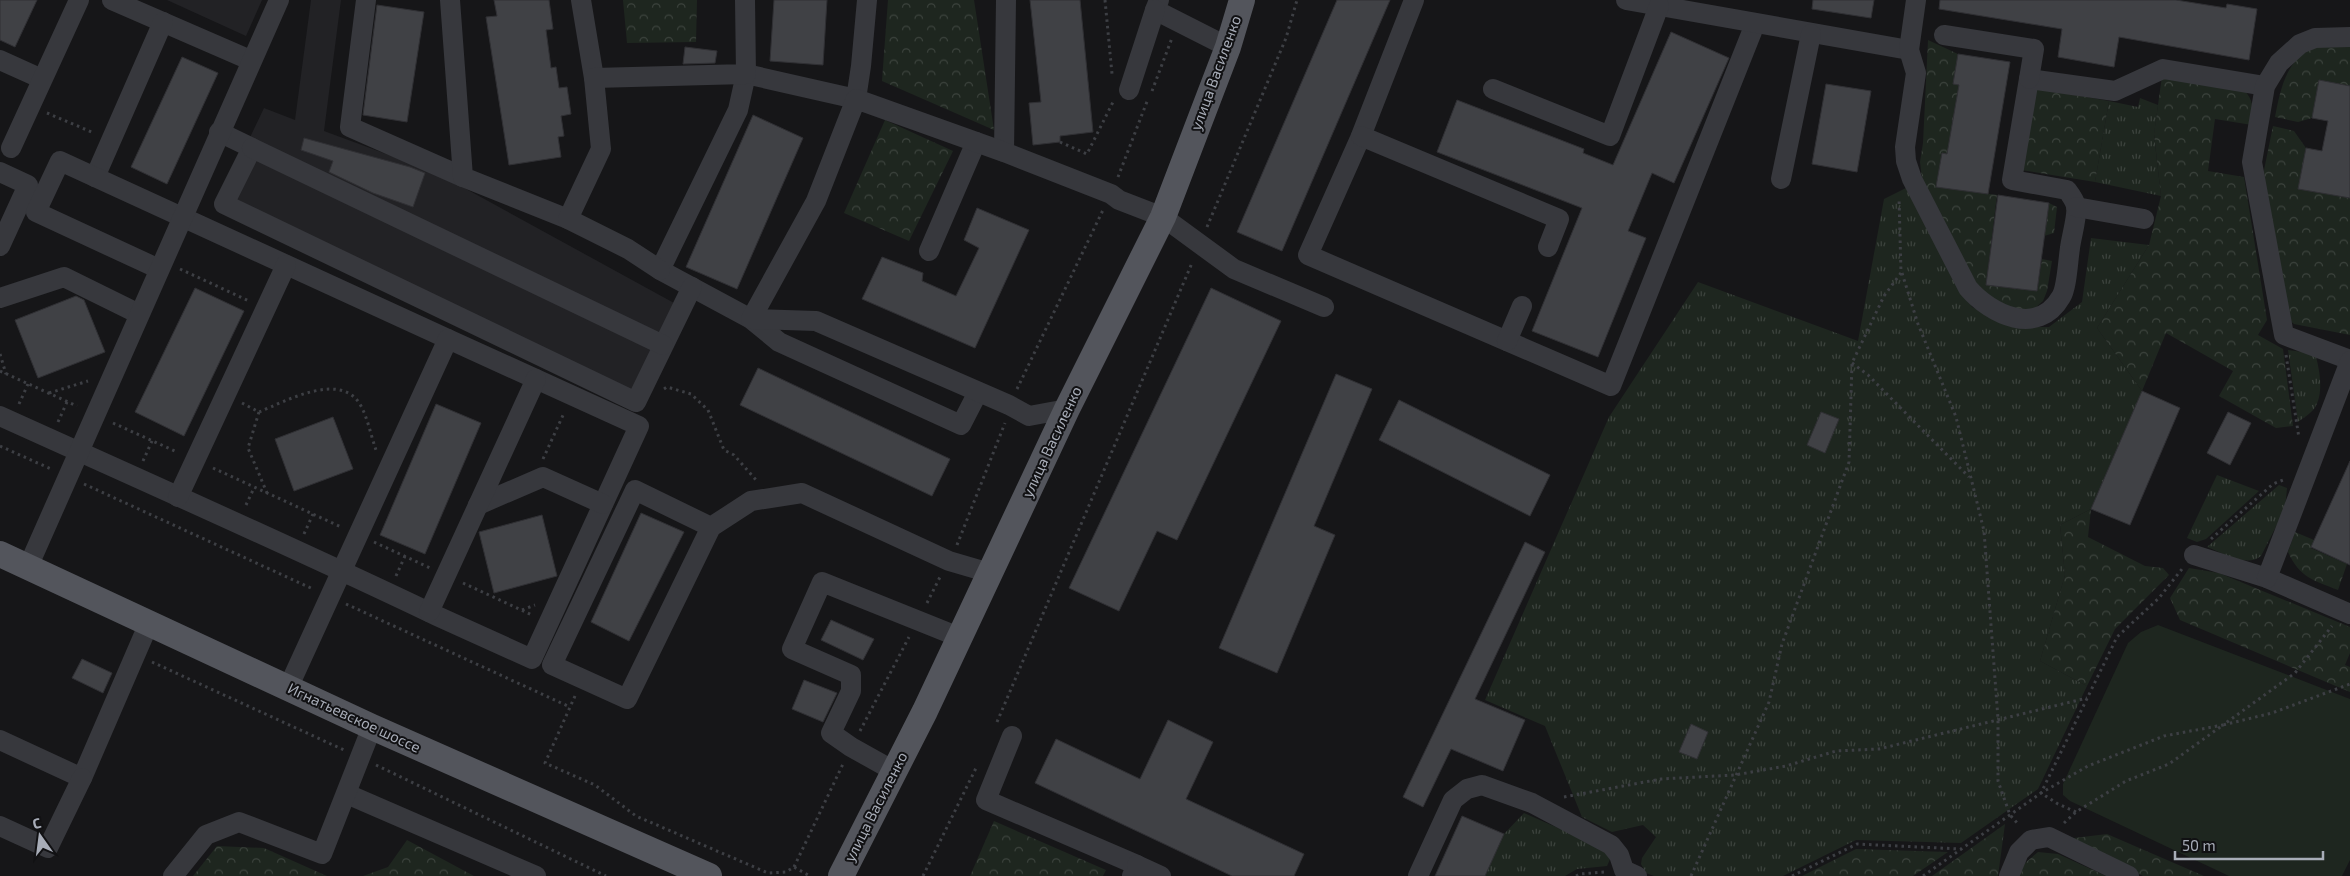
<svg xmlns="http://www.w3.org/2000/svg" width="2350" height="876" font-family="'Exo 2',sans-serif">
<defs>
<pattern id="grass-tufts" width="24" height="20" patternUnits="userSpaceOnUse" patternTransform="scale(1.25)"><rect width="24" height="20" fill="#1e261f"/><path d="M3 7l-1-3M5 7V3M7 7l1-3M15 17l-1-3M17 17v-4M19 17l1-3" fill="none" stroke="#3c433d"/></pattern>
<pattern id="forest-crowns" width="20" height="18" patternUnits="userSpaceOnUse" patternTransform="scale(1.25)"><rect width="20" height="18" fill="#1e261f"/><path d="M2 6a3 3 0 1 1 6 0M12 15a3 3 0 1 1 6 0" fill="none" stroke="#3c433d"/></pattern>
</defs>
<rect width="100%" height="100%" fill="#161618"/>
<g fill="#222225">
<polygon points="167,0 262,0 246,36"/>
<polygon points="311,0 341,0 324,131 435,172 685,309 639,406 216,209 264,108 295,120"/>
</g>
<g fill="url(#grass-tufts)">
<polygon points="2140,98 2158,105 2154,135 2161,196 2095,182 2109,101 2138,107"/>
<polygon points="1906,188 1972,307 2012,327 2049,327 2082,302 2091,238 2149,245 2097,328 2142,391 2091,509 2060,525 2065,575 2040,661 2087,686 2038,789 1961,843 1856,840 1783,876 1654,876 1646,873 1641,864 1642,858 1656,837 1643,825 1612,832 1582,817 1545,726 1485,700 1609,417 1698,282 1858,341 1884,199"/>
<path d="M 2288,350 L 2310,353 L 2316,357 C 2320,371 2324,396 2314,409 C 2310,414 2303,418 2298,422 Z"/>
<polygon points="2217,475 2259,491 2206,539 2197,542 2187,538"/>
<path d="M 2279,485 L 2287,488 L 2285,509 L 2261,556 C 2247,568 2223,553 2207,547 Z"/>
<polygon points="1524,813 1601,847 1611,857 1607,866 1577,869 1565,876 1485,876 1504,834"/>
</g>
<g fill="url(#forest-crowns)">
<polygon points="623,0 697,0 696,42 627,43"/>
<polygon points="888,0 974,0 994,130 882,81"/>
<polygon points="1928,40 1958,54 1953,84 1959,85 1947,154 1942,153 1936,187 1997,195 1986,285 2037,291 2042,259 2052,261 2047,291 2043,301 2034,309 2022,312 1980,293 1922,179 1920,162 1923,143"/>
<path d="M 2335,45 L 2350,47 L 2350,86 L 2319,80 L 2312,118 L 2298,122 L 2275,117 C 2280,91 2286,57 2316,47 C 2322,45 2329,46 2335,45 Z"/>
<path d="M 2162,76 L 2243,89 C 2254,100 2254,110 2252,125 L 2215,119 L 2208,171 L 2244,177 L 2267,320 L 2258,335 L 2283,349 L 2293,426 L 2276,428 L 2219,396 L 2233,371 L 2166,333 L 2142,391 L 2097,328 L 2149,245 L 2161,196 L 2154,134 Z"/>
<polygon points="2035,88 2109,101 2095,182 2021,170"/>
<polygon points="885,120 953,151 909,241 844,213"/>
<polygon points="2273,126 2294,131 2306,148 2298,189 2350,198 2350,335 2294,324 2287,318 2263,175"/>
<polygon points="2049,203 2057,207 2054,233 2044,236"/>
<polygon points="2091,509 2088,537 2145,566 2163,568 2169,575 2115,629 2087,686 2040,661 2065,575 2060,525"/>
<path d="M 2295,532 L 2314,540 L 2311,548 L 2347,564 L 2338,590 C 2313,580 2300,578 2288,552 Z"/>
<polygon points="2189,568 2219,573 2350,627 2350,653 2345,665 2350,667 2350,692 2180,620 2170,598"/>
<polygon points="994,821 1106,870 1103,876 970,876"/>
<polygon points="2005,824 1998,876 1932,876"/>
<polygon points="2107,834 2204,876 2143,876 2066,839"/>
<polygon points="407,840 474,876 363,876 388,867"/>
<polygon points="217,846 264,848 327,876 193,876"/>
<polygon points="1856,849 1948,852 1913,876 1802,876"/>
<polygon points="2038,852 2058,854 2106,876 2019,876 2025,863"/>
</g>
<polygon fill="#1e261f" points="2158,625 2350,699 2350,860 2342,876 2229,876 2070,801 2063,795 2063,784 2128,643 2141,632"/>
<g fill="#404145" stroke="#303034">
<polygon points="0,0 37,0 15,47 0,40"/>
<polygon points="494,0 549,0 553,29 546,30 551,68 556,67 559,88 567,87 571,114 561,116 564,136 558,137 561,157 509,165 486,17 497,16"/>
<polygon points="774,0 827,0 823,65 770,61"/>
<polygon points="1030,0 1080,0 1093,132 1060,136 1060,142 1033,145 1029,103 1041,102"/>
<polygon points="1337,0 1390,0 1282,251 1237,232"/>
<polygon points="1813,0 1874,0 1871,18 1812,9"/>
<polygon points="1940,0 2176,0 2226,8 2227,4 2257,9 2249,60 2119,37 2114,67 2058,57 2062,29 1939,9"/>
<polygon points="377,5 424,12 407,122 363,115"/>
<polygon points="1671,32 1729,58 1674,183 1652,173 1628,231 1646,238 1598,357 1532,331 1582,208 1437,152 1457,100 1584,149 1583,153 1613,165"/>
<polygon points="685,47 717,51 715,63 683,64"/>
<polygon points="1958,54 2010,62 1988,194 1936,187 1942,153 1947,154 1959,85 1953,84"/>
<polygon points="182,57 218,73 167,184 131,167"/>
<polygon points="2319,80 2350,86 2350,198 2298,189 2306,148 2322,151 2328,121 2312,118"/>
<polygon points="1826,84 1871,91 1857,172 1812,164"/>
<polygon points="753,115 803,138 737,289 686,267"/>
<polygon points="304,138 410,167 425,173 413,207 373,193 329,172 333,161 301,150"/>
<polygon points="1998,195 2049,203 2037,291 1986,285"/>
<polygon points="977,208 1029,230 975,348 862,299 882,257 923,273 922,281 956,296 979,248 964,240"/>
<polygon points="195,288 244,311 184,436 135,412"/>
<polygon points="1211,288 1281,321 1177,540 1157,531 1119,611 1069,588"/>
<polygon points="76,296 84,300 105,352 38,378 15,320"/>
<polygon points="758,368 950,459 932,496 740,405"/>
<polygon points="1336,374 1372,389 1314,526 1335,535 1277,673 1219,648"/>
<polygon points="2142,391 2180,408 2130,525 2091,509"/>
<polygon points="1399,400 1550,475 1530,516 1379,440"/>
<polygon points="436,404 481,423 425,554 380,535"/>
<polygon points="1821,412 1839,419 1825,453 1807,445"/>
<polygon points="2228,412 2251,423 2230,465 2207,453"/>
<polygon points="333,417 353,469 294,491 275,439"/>
<polygon points="2350,461 2350,565 2311,547"/>
<polygon points="641,513 684,532 629,641 591,622"/>
<polygon points="542,515 557,576 494,593 479,532"/>
<polygon points="1525,542 1545,552 1475,699 1525,720 1503,771 1451,749 1423,807 1403,797"/>
<polygon points="831,620 874,639 863,660 821,640"/>
<polygon points="82,659 112,673 103,693 72,678"/>
<polygon points="804,680 837,693 823,722 792,709"/>
<polygon points="1168,720 1213,742 1186,799 1304,854 1294,876 1232,876 1035,783 1056,739 1140,779"/>
<polygon points="1691,724 1708,732 1697,759 1679,752"/>
<polygon points="1462,816 1504,834 1485,876 1435,876"/>
</g>
<g fill="none" stroke-linecap="round" stroke-linejoin="round">
<g stroke="#3d3f44" stroke-width="3" stroke-dasharray="2.5 4" stroke-linecap="butt">
<polyline points="1105,0 1112,74"/>
<polyline points="1152,91 1172,38"/>
<polyline points="47,113 94,133"/>
<polyline points="1060,142 1087,154 1114,100"/>
<polyline points="1118,177 1148,99"/>
<polyline points="1207,227 1286,38 1297,0"/>
<polyline points="180,269 249,301"/>
<polyline points="1902,273 1918,324 1956,417 1984,531 1998,719 1998,781 2010,815 2019,825"/>
<polyline points="0,354 6,374"/>
<polyline points="2286,355 2299,438"/>
<polyline points="1852,363 1868,375 1969,477"/>
<polyline points="0,371 77,406"/>
<polyline points="664,389 667,387 691,394 708,410 724,450 734,455 756,480"/>
<polyline points="1017,389 1103,210"/>
<polyline points="49,393 88,381"/>
<path d="M 242,403 L 259,412 C 286,401 342,370 361,406 C 368,419 371,436 376,450"/>
<polyline points="19,404 28,384"/>
<polyline points="259,412 248,448 267,493"/>
<polyline points="58,422 67,402"/>
<polyline points="113,423 177,452"/>
<polyline points="0,446 51,469"/>
<polyline points="543,459 564,413"/>
<polyline points="143,461 152,441"/>
<polyline points="213,468 341,527"/>
<polyline points="84,484 313,589"/>
<polyline points="246,505 254,488"/>
<polyline points="304,534 313,514"/>
<polyline points="2211,539 2273,484 2283,480"/>
<polyline points="374,542 430,568"/>
<polyline points="957,545 1005,423"/>
<polyline points="396,576 405,556"/>
<polyline points="463,583 532,615"/>
<polyline points="927,603 940,577"/>
<polyline points="346,604 570,707"/>
<polyline points="522,610 535,605"/>
<polyline points="152,662 344,750"/>
<polyline points="575,696 545,763 595,785 636,816 768,873 786,872 794,867 808,875"/>
<polyline points="997,722 1192,263"/>
<polyline points="860,731 909,637"/>
<polyline points="376,765 606,876"/>
<polyline points="1564,797 1661,779 1735,775 1786,766 1836,751 1879,749 2087,698"/>
<polyline points="2076,812 2058,804 2041,793 2088,766 2164,736 2223,725 2295,673 2332,626"/>
<polyline points="2064,823 2076,812 2126,781 2169,764 2223,725 2272,713 2350,684"/>
<polyline points="794,867 843,764"/>
<polyline points="923,876 976,768"/>
<polyline points="1576,876 1580,874 1605,872"/>
<polyline points="1691,876 1769,702 1782,644 1849,462 1852,363 1884,296 1901,273 1899,198"/>
<polyline points="1792,876 1857,844 1961,849"/>
<polyline points="1923,876 2041,793 2117,637 2159,598 2182,569"/>
</g>
<g stroke="#37383d" stroke-width="20">
<polyline points="112,0 250,60"/>
<polyline points="366,0 350,127 463,177"/>
<polyline points="450,0 463,177 568,219"/>
<polyline points="581,0 594,78"/>
<polyline points="867,0 861,66 856,99 746,74 738,110 660,270 751,319 779,342 961,425 978,392"/>
<polyline points="1159,0 1155,10 1228,47"/>
<polyline points="1414,0 1361,136 1308,255 1611,386 1755,24"/>
<polyline points="1626,0 1909,50"/>
<path d="M 1916,0 L 1909,50 L 1916,73 L 1905,147 L 1906,161 L 1912,179 L 1968,288 C 1991,315 2038,337 2061,297 C 2067,288 2068,260 2070,248 C 2071,238 2078,215 2076,206 C 2075,201 2070,194 2067,190 L 2012,180 L 2029,79 L 2115,91 L 2163,69 L 2265,86"/>
<polyline points="1944,35 2034,49 2029,79"/>
<polyline points="2350,37 2315,38 2300,44 2279,63 2265,86 2252,162 2284,335 2350,360"/>
<polyline points="0,60 42,79"/>
<polyline points="1493,89 1610,136 1659,6"/>
<polyline points="1129,90 1155,10"/>
<polyline points="219,132 252,148 224,204 636,402 692,287"/>
<polyline points="1361,136 1559,219 1548,247"/>
<polyline points="11,148 79,0"/>
<polyline points="252,148 663,345"/>
<polyline points="1004,152 1006,0"/>
<polyline points="0,172 28,185 0,246"/>
<polyline points="95,177 163,22"/>
<polyline points="1781,179 1811,34"/>
<polyline points="2076,207 2144,219"/>
<polyline points="929,251 976,142"/>
<polyline points="159,269 36,212 60,161 448,339"/>
<polyline points="660,270 628,249 568,219 601,149 594,78 746,74 745,0"/>
<polyline points="0,298 64,277 139,314"/>
<polyline points="1507,341 1522,306"/>
<polyline points="1067,409 1029,416 1009,405 816,321 751,319 816,201 856,99 1004,152 1111,194 1119,200 1163,217 1234,269 1324,307"/>
<path d="M 0,416 C 146,482 293,547 437,616 L 532,659 L 639,426 L 448,339 L 288,688"/>
<polyline points="178,497 286,265"/>
<polyline points="478,505 543,477 603,504"/>
<polyline points="711,527 635,490 552,665 627,699 711,527 751,501 802,493 949,561 990,573"/>
<polyline points="2194,555 2267,578 2350,614"/>
<polyline points="28,567 279,0"/>
<polyline points="2267,578 2350,361"/>
<polyline points="429,612 536,379"/>
<polyline points="1012,736 986,800 1137,865 1132,876"/>
<polyline points="0,740 82,778 149,623"/>
<polyline points="894,771 851,747 831,733 851,691 851,675 792,649 822,582 959,637"/>
<polyline points="347,794 536,876"/>
<polyline points="0,826 48,848 82,778"/>
<polyline points="1137,865 1161,876"/>
<polyline points="173,876 206,835 239,822 322,854 372,727"/>
<polyline points="1418,876 1453,800 1467,789 1482,785 1532,803 1611,845 1619,855 1624,870 1637,876"/>
<polyline points="2009,876 2019,852 2031,840 2049,837 2129,876"/>
</g>
<g stroke="#53555c" stroke-width="26">
<polyline points="0,554 372,727 709,876"/>
<polyline points="841,876 925,711 1067,409 1163,217 1228,47 1242,0"/>
</g>
</g>
<g text-anchor="middle" stroke-width="4" stroke-linejoin="round" paint-order="stroke">
<g font-size="15" fill="#a8adb8" stroke="#111113">
<text transform="translate(1216 73) rotate(-70)" y="5">улица Василенко</text>
<text transform="translate(1052 442) rotate(-65)" y="5">улица Василенко</text>
<text transform="translate(354 718) rotate(25)" y="5">Игнатьевское шоссе</text>
<text transform="translate(876 807) rotate(-63)" y="5">улица Василенко</text>
</g>
</g>
<g transform="translate(40 836) rotate(346)" stroke="#111113" stroke-width="4" paint-order="stroke">
<path d="M0-4L9 19L0 12L-9 19Z" fill="#a8adb8"/>
<text y="-8" font-size="14" font-weight="bold" text-anchor="middle" fill="#a8adb8">С</text>
</g>
<path d="M2175 851v8h148v-8" fill="none" stroke="#a8adb8" stroke-width="2.5"/>
<text x="2182" y="851" font-size="15" fill="#a8adb8" stroke="#111113" stroke-width="4" paint-order="stroke">50 m</text>
</svg>
